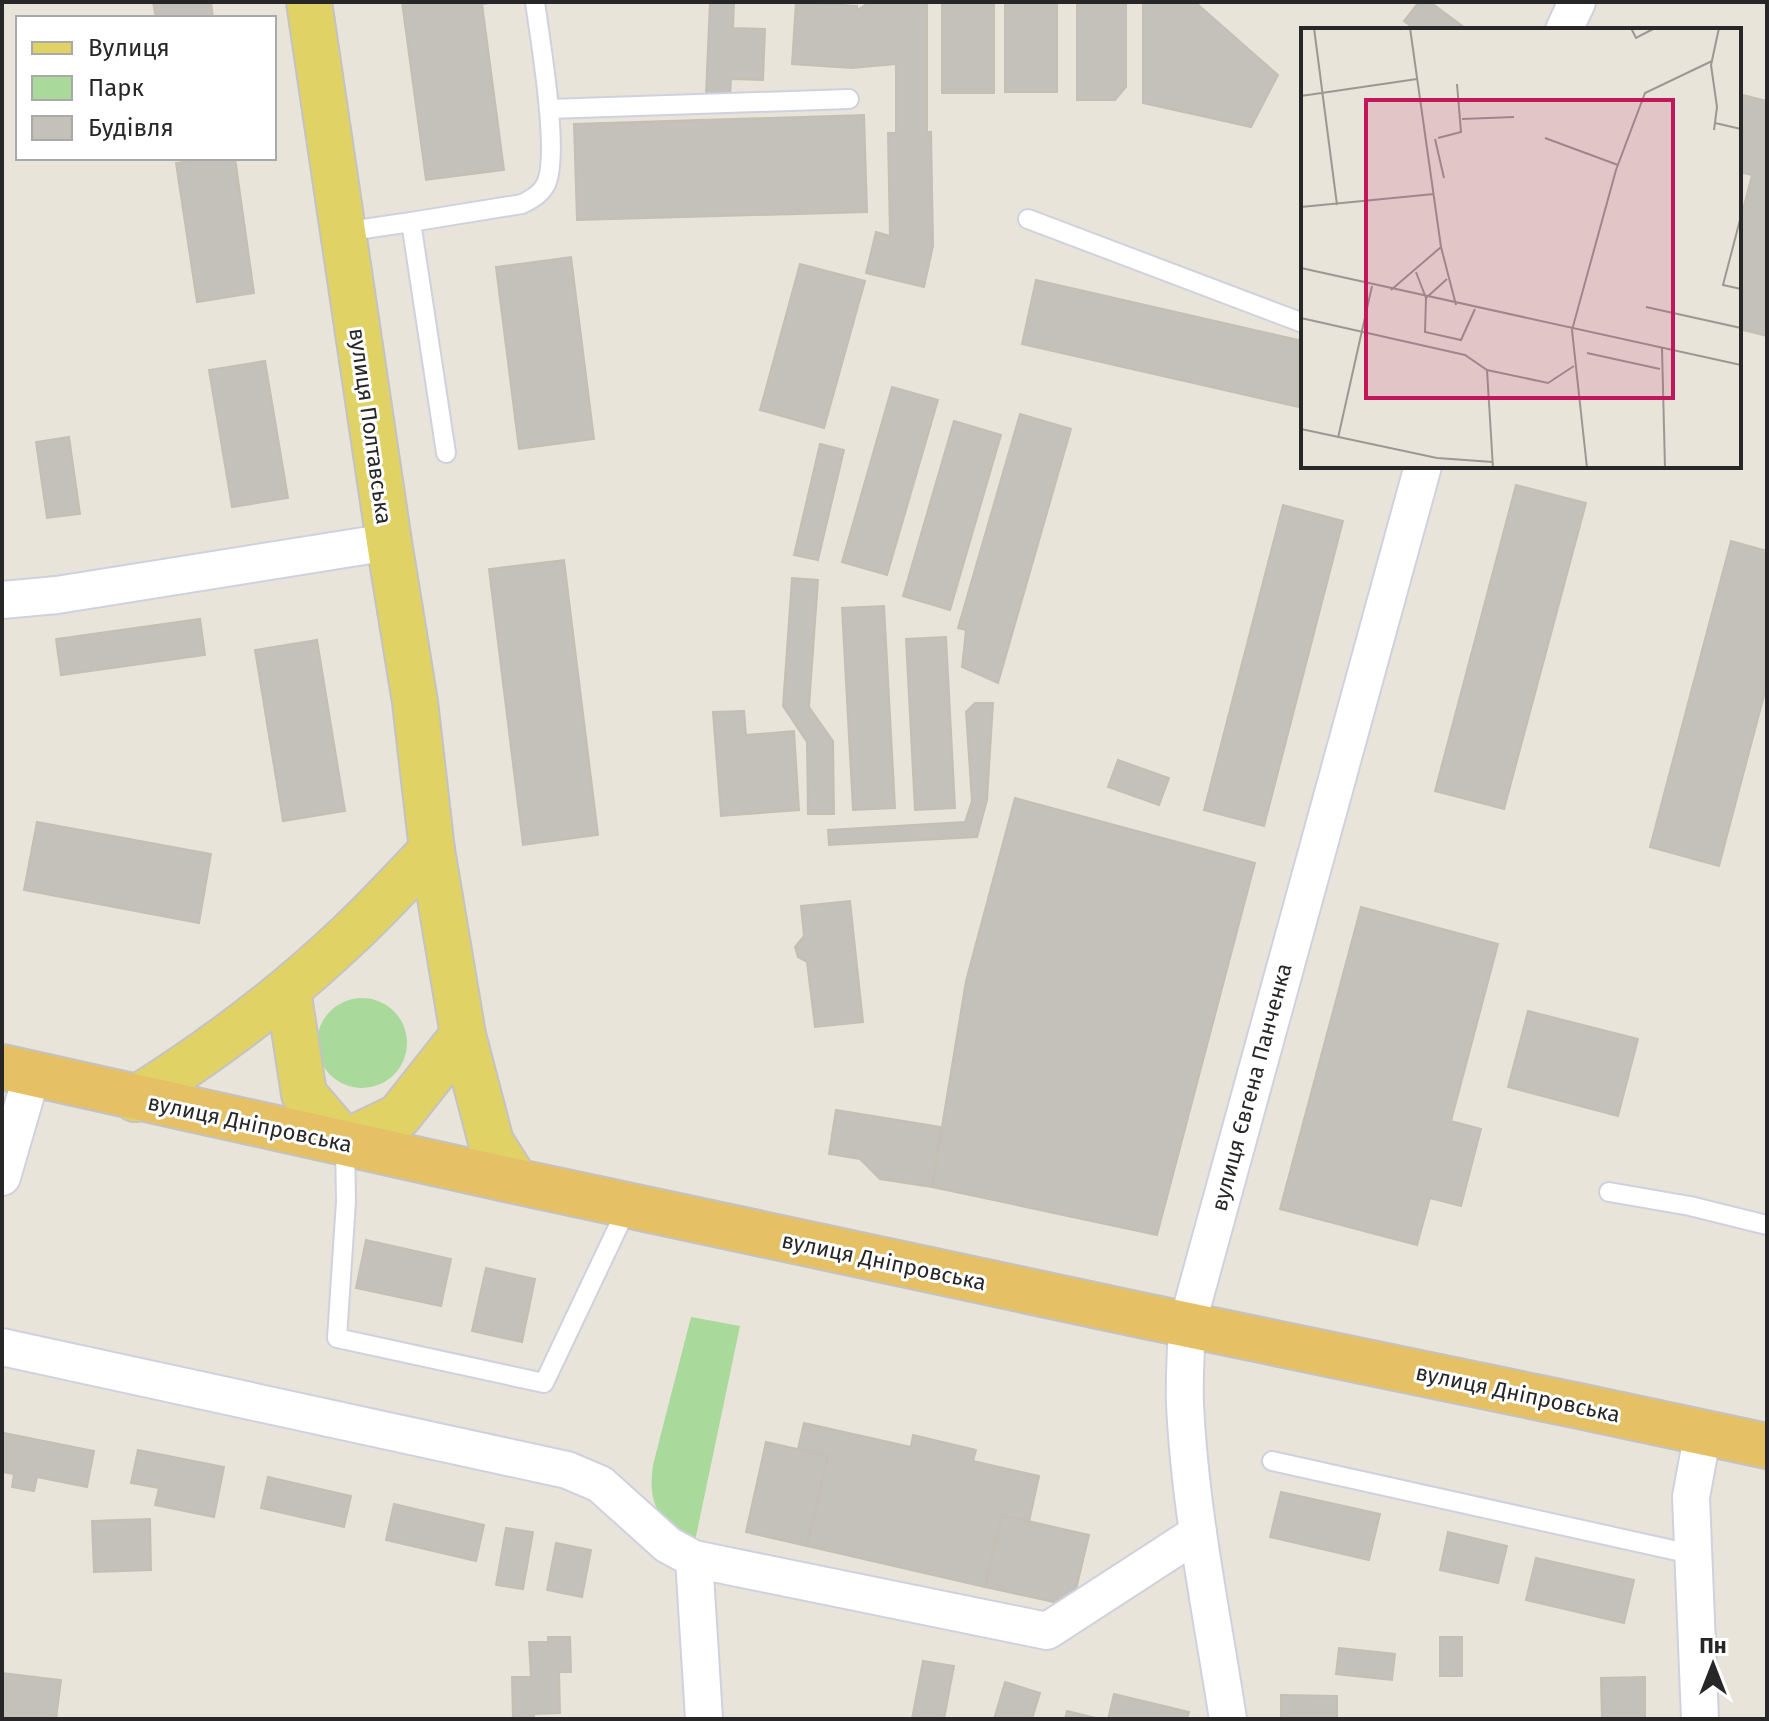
<svg xmlns="http://www.w3.org/2000/svg" width="1769" height="1721" font-family="'Fira Sans',sans-serif">
<rect width="100%" height="100%" fill="#e8e4da"/>
<g fill="#a9da9b">
<circle cx="362" cy="1043" r="45"/>
<path d="M 691,1317 L 740,1326 L 695,1541 C 660,1520 647,1509 653,1465 Z"/>
</g>
<g fill="#c4c0ba" stroke="#c3bfb4" stroke-width="2">
<polygon points="153,2 211,2 213,18 156,18"/>
<polygon points="497,2 482,4 504,170 426,180 402,2"/>
<polygon points="710,2 734,2 733,28 765,29 763,80 731,79 730,95 706,94"/>
<polygon points="796,2 857,6 857,10 870,2 927,2 927,132 931,132 933,246 924,287 866,273 876,232 890,236 888,133 896,133 896,64 852,68 792,64"/>
<rect x="942" y="2" width="52" height="91"/>
<rect x="1005" y="2" width="52" height="90"/>
<polygon points="1077,2 1126,2 1126,87 1115,100 1077,100"/>
<polygon points="1143,2 1195,2 1278,75 1251,127 1143,103"/>
<polygon points="1419,2 1430,2 1464,27 1461,30 1416,30 1404,21"/>
<polygon points="1739,94 1767,101 1767,336 1739,329 1739,225 1752,175 1739,172"/>
<polygon points="864,115 867,212 577,220 574,124"/>
<polygon points="209,158 235,158 254,293 197,302 176,163"/>
<polygon points="571,257 594,439 519,449 496,267"/>
<polygon points="800,264 865,281 824,428 760,410"/>
<polygon points="1036,280 1303,341 1303,408 1022,344"/>
<polygon points="265,361 288,498 232,507 209,370"/>
<polygon points="892,387 938,400 887,575 842,562"/>
<polygon points="1020,414 1071,429 998,683 962,667 966,630 958,628"/>
<polygon points="954,421 1001,435 950,610 903,596"/>
<polygon points="69,437 80,514 47,518 36,442"/>
<polygon points="820,444 844,450 818,560 794,555"/>
<polygon points="1516,485 1586,503 1504,809 1435,791"/>
<polygon points="1283,505 1343,521 1264,826 1204,810"/>
<polygon points="1731,541 1767,551 1767,684 1719,866 1650,847"/>
<polygon points="564,560 598,835 523,845 489,569"/>
<polygon points="792,578 818,580 809,707 833,741 834,814 808,814 807,742 783,706"/>
<polygon points="884,606 895,808 853,810 842,608"/>
<polygon points="200,619 205,655 61,675 56,639"/>
<polygon points="946,637 955,808 915,810 906,639"/>
<polygon points="317,640 345,811 283,821 255,650"/>
<polygon points="975,703 993,703 987,800 977,837 829,845 828,830 965,822 972,801 966,712"/>
<polygon points="744,711 746,735 794,731 799,810 721,816 713,712"/>
<polygon points="1118,760 1169,778 1159,805 1108,787"/>
<polygon points="1015,798 1255,863 1157,1235 932,1187 966,981"/>
<polygon points="37,822 211,854 199,923 24,890"/>
<polygon points="850,901 863,1022 815,1027 807,962 798,957 795,947 804,936 801,906"/>
<polygon points="1361,907 1498,944 1451,1121 1481,1129 1461,1206 1430,1198 1417,1245 1280,1209"/>
<polygon points="1528,1011 1638,1039 1618,1116 1508,1087"/>
<polygon points="836,1110 941,1127 932,1187 880,1179 860,1159 829,1154"/>
<polygon points="366,1240 451,1259 441,1306 356,1288"/>
<polygon points="486,1268 535,1279 522,1342 472,1331"/>
<polygon points="804,1423 911,1447 913,1435 976,1450 973,1461 1039,1476 1029,1522 1002,1515 985,1587 807,1546 828,1456 798,1449"/>
<polygon points="4,1433 94,1451 87,1487 37,1477 34,1491 12,1487 14,1474 2,1472"/>
<polygon points="766,1442 828,1456 807,1546 746,1532"/>
<polygon points="138,1450 224,1467 214,1517 155,1505 159,1488 131,1483"/>
<polygon points="268,1477 351,1496 344,1527 261,1508"/>
<polygon points="1281,1492 1380,1514 1369,1560 1270,1537"/>
<polygon points="394,1504 484,1525 476,1561 386,1540"/>
<polygon points="1002,1515 1089,1535 1072,1606 985,1587"/>
<polygon points="150,1519 151,1570 94,1572 92,1521"/>
<polygon points="506,1528 533,1532 523,1589 496,1585"/>
<polygon points="1448,1532 1507,1546 1498,1583 1440,1570"/>
<polygon points="556,1543 591,1550 582,1597 547,1590"/>
<polygon points="1536,1558 1634,1580 1624,1623 1526,1600"/>
<polygon points="548,1637 570,1637 571,1672 559,1672 560,1713 534,1714 534,1719 513,1719 512,1677 531,1677 529,1642 548,1642"/>
<rect x="1440" y="1637" width="22" height="39"/>
<polygon points="1339,1648 1395,1654 1392,1680 1336,1674"/>
<polygon points="923,1661 954,1666 944,1719 912,1719"/>
<polygon points="2,1673 61,1680 56,1719 2,1719"/>
<polygon points="1645,1677 1645,1719 1602,1719 1601,1678"/>
<polygon points="1005,1682 1040,1693 1032,1719 994,1719"/>
<polygon points="1114,1694 1189,1712 1187,1719 1108,1719"/>
<polygon points="1281,1695 1337,1696 1337,1719 1281,1719"/>
<polygon points="1067,1711 1100,1719 1065,1719"/>
</g>
<g fill="none" stroke-linecap="round" stroke-linejoin="round">
<g stroke="#cfd1df" stroke-width="22">
<g id="service">
<polyline points="549,109 849,99"/>
<polyline points="1028,219 1303,323"/>
<path d="M 411,222 L 522,204 C 532,199 541,194 546,184 C 560,154 540,39 535,2"/>
<polyline points="343,232 411,222 446,453"/>
<polyline points="345,1145 346,1201 337,1338 544,1383 628,1206"/>
<polyline points="1609,1192 1690,1206 1767,1225"/>
<polyline points="1272,1461 1691,1554"/>
</g>
</g>
<g stroke="#cfd1df" stroke-width="40">
<g id="minor">
<polyline points="1564,30 1577,2"/>
<polyline points="2,600 57,595 389,542"/>
<polyline points="2,1177 32,1074"/>
<polyline points="2,1347 567,1470 600,1484 668,1545 694,1559 1047,1631 1198,1533"/>
<polyline points="694,1559 704,1719"/>
<path d="M 1228,1719 C 1212,1615 1190,1510 1185,1404 C 1184,1378 1186,1351 1187,1325 L 1423,466"/>
<polyline points="1700,1719 1691,1497 1703,1432"/>
</g>
</g>
<g stroke="#c3c3c3" stroke-width="48">
<g id="primary">
<polyline points="309,2 389,542 415,702 432,850 463,1035 491,1142 515,1180"/>
<polyline points="288,990 304,1094 345,1142 399,1116 463,1035"/>
<path d="M 135,1099 C 212,1051 284,997 350,934 C 379,907 405,878 432,850"/>
</g>
</g>
<g stroke="#c3c3c3" stroke-width="48">
<path id="trunk" d="M 2,1067 C 382,1153 764,1236 1145,1316 C 1352,1360 1560,1401 1767,1446"/>
</g>
<use href="#service" stroke="#fff" stroke-width="18"/>
<use href="#minor" stroke="#fff" stroke-width="36"/>
<use href="#primary" stroke="#e1d266" stroke-width="44"/>
<use href="#trunk" stroke="#e6c064" stroke-width="44"/>
</g>
<g text-anchor="middle" stroke-width="6" stroke-linejoin="round" paint-order="stroke">
<g font-size="22" fill="#272727" stroke="#fff">
<text transform="translate(371 426) rotate(82)" y="8">вулиця Полтавська</text>
<text transform="translate(1251 1087) rotate(-75)" y="8">вулиця Євгена Панченка</text>
<text transform="translate(250 1123) rotate(12)" y="8">вулиця Дніпровська</text>
<text transform="translate(884 1261) rotate(12)" y="8">вулиця Дніпровська</text>
<text transform="translate(1518 1393) rotate(12)" y="8">вулиця Дніпровська</text>
</g>
</g>
<g transform="translate(1301 28)">
<rect width="440" height="440" fill="#e8e4da"/>
<path fill="none" stroke="#9b9892" stroke-width="2" d="M 13,0 L 36,177M 109,0 L 140,219 L 155,277M 330,0 L 335,10 L 354,0M 0,68 L 116,51M 161,91 L 213,89M 414,95 L 440,101M 413,102 L 416,79 L 410,37 L 418,0M 137,110 L 160,104 L 156,56M 244,110 L 317,137M 134,111 L 143,150M 0,179 L 133,166M 440,188 L 422,257 L 440,261M 0,240 L 440,337M 115,244 L 125,270 L 146,251M 90,262 L 140,219M 125,270 L 124,304 L 160,312 L 174,281M 345,279 L 440,300M 0,290 L 164,327 L 186,342 L 247,355 L 273,338M 361,320 L 364,440M 286,325 L 359,341M 186,342 L 192,440M 440,346 L 440,391M 0,401 L 136,430 L 192,434M 37,410 L 71,258M 286,440 L 271,302 L 315,142 L 344,65 L 411,33"/>
<path fill="#c2185b" fill-opacity="0.15" stroke="#c2185b" stroke-width="4" d="M 65,72 L 372,72 L 372,370 L 65,370 Z"/>
<rect width="440" height="440" fill="none" stroke="#272727" stroke-width="4"/>
</g>
<rect width="1769" height="1721" fill="none" stroke="#272727" stroke-width="8"/>
<rect x="16" y="16" width="260" height="144" fill="#ffffff" stroke="#a9a9a9" stroke-width="2"/>
<rect x="32" y="42" width="40" height="12" fill="#e1d266" stroke="#a9a9a9" stroke-width="2"/>
<text x="88" y="56" font-size="24" fill="#272727">Вулиця</text>
<rect x="32" y="76" width="40" height="24" fill="#a9da9b" stroke="#a9a9a9" stroke-width="2"/>
<text x="88" y="96" font-size="24" fill="#272727">Парк</text>
<rect x="32" y="116" width="40" height="24" fill="#c4c0ba" stroke="#a9a9a9" stroke-width="2"/>
<text x="88" y="136" font-size="24" fill="#272727">Будівля</text>
<g transform="translate(1713 1665)" stroke="#ffffff" stroke-width="6" paint-order="stroke">
<path d="M0-6L14 30L0 20L-14 30Z" fill="#272727"/>
<text y="-12" font-size="22" font-weight="bold" text-anchor="middle" fill="#272727">Пн</text>
</g>
</svg>
